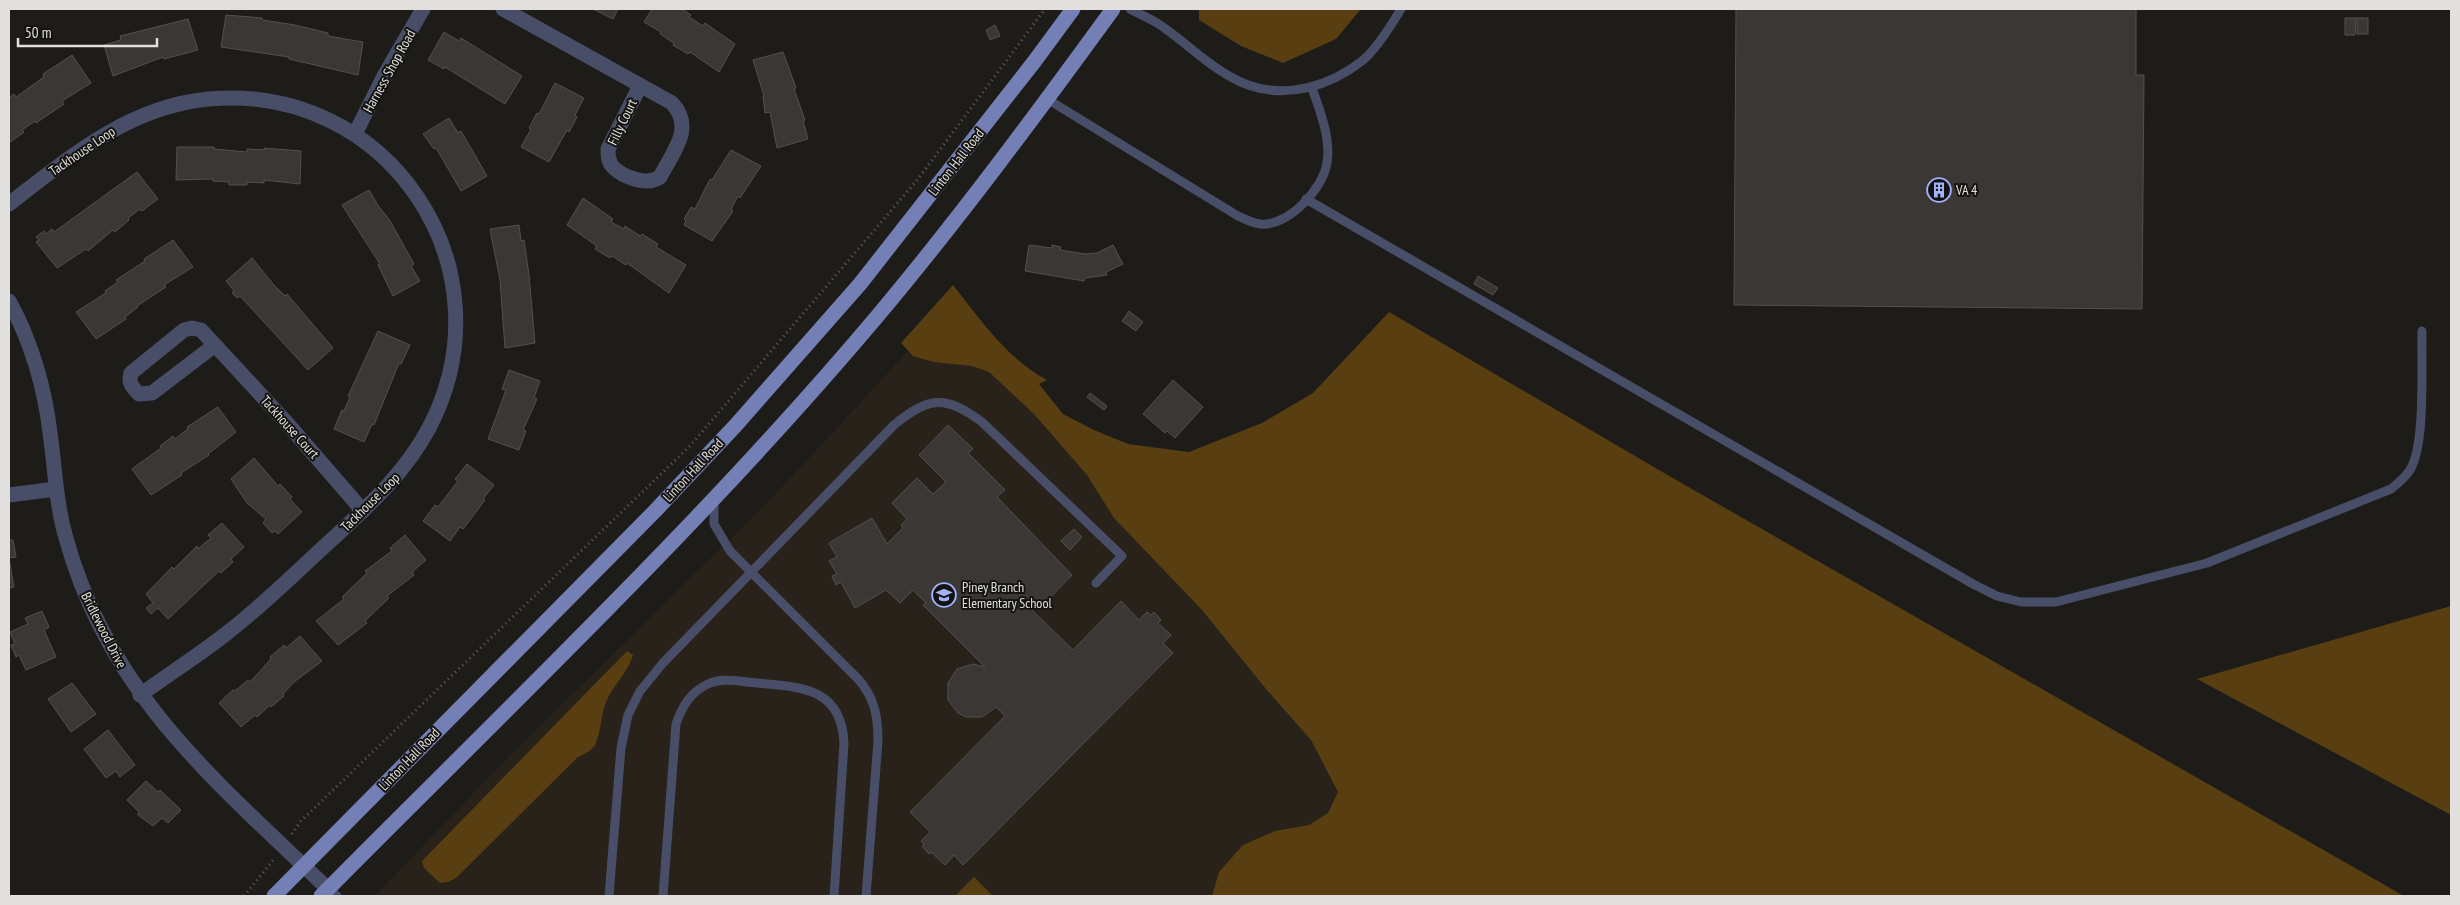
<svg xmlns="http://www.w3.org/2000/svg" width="2460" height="905" font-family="'PT Sans Narrow',sans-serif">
<rect width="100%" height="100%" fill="#1e1c19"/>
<polygon fill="#28221a" points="958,293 1472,896 375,896 510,755 768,502 887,374"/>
<g fill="#583e11">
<polygon points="1199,9 1361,9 1336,39 1283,63 1241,46 1199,20"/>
<path d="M 953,285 C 981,320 1006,358 1047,380 L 1039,384 L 1063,414 L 1094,430 L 1128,444 L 1189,452 L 1262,423 L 1313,393 L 1389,312 L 1671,477 L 2404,896 L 1212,896 L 1219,872 L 1243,845 L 1275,831 L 1309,825 L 1328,813 L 1338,792 L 1311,740 L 1266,689 L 1202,610 L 1114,518 L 1087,475 L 1034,414 L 989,372 L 972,366 L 933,362 L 913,356 L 901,343 Z"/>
<polygon points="2451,606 2451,815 2197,679 2430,612"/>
<path d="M 627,651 L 633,655 C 628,673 613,685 606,702 C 601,715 601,731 596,743 C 593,750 585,754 578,757 L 456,878 L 448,882 L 440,883 L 424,868 L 422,861 Z"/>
<polygon points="974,877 993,896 955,896"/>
</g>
<g fill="#3a3734" stroke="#53514d">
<polygon points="593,9 618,9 613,19"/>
<polygon points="652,9 682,9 691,15 689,17 703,26 705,23 735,44 719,72 690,52 688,54 673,45 674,43 660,34 661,32 644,22"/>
<polygon points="1736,9 2136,9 2136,75 2144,75 2142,309 1734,305"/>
<polygon points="226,15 262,18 262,20 295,25 328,33 328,36 363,42 358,75 289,59 289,57 221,47"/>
<polygon points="2345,18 2356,18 2355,35 2345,35"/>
<rect x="2357" y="18" width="11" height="16"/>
<polygon points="188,19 198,50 164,59 163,57 113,76 104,45 121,40 120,36"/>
<polygon points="995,25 1000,36 990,40 986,30"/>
<polygon points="444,32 459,41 461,38 522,76 505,104 445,67 444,69 428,60"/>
<polygon points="783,52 796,88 794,89 805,120 803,121 808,139 777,148 770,112 765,113 763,96 764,96 753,60"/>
<polygon points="72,55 91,83 62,101 64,104 36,123 35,121 22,130 24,132 9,143 9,98 14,94 16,97 44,77 43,74"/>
<polygon points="555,83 584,98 575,115 577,117 569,132 567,130 549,162 521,147 531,129 529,128 537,113 539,114"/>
<polygon points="449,118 458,133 461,131 487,176 461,191 436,148 434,149 423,134"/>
<polygon points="177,147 214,147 214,149 247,152 247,149 265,150 264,148 301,151 300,184 264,180 264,183 247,182 247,185 229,185 229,182 213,181 213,179 176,180"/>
<polygon points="731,150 761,166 740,198 738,196 731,209 733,211 712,241 684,225 686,220 684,219 691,207 695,209 710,179 712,180"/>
<polygon points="137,172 158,199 142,211 140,209 128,218 129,220 115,232 113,230 88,251 86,249 57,268 36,242 39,240 36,237 44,231 46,234 52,229 54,232"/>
<polygon points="369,190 379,207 389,219 414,264 411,266 420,281 393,296 378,265 380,264 342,205"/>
<polygon points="583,198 613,219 611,222 624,229 625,226 640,236 642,234 658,244 656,247 686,265 669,293 627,263 626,265 612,256 610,258 595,249 597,246 567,225"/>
<polygon points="519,225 521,241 524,240 529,275 535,343 505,348 500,280 490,229"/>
<polygon points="173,240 193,267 164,285 166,287 137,306 138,307 125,317 126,319 96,339 76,312 106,293 105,291 118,282 116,280 145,261 144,259"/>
<polygon points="1029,245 1052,248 1052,245 1061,247 1060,250 1085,254 1097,253 1113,245 1123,264 1106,272 1107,275 1085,278 1084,281 1025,271"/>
<polygon points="252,258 273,284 285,296 287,294 333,348 308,370 240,296 237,298 232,293 234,291 226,281"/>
<polygon points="1478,276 1498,288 1493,295 1474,284"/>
<polygon points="1129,311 1143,322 1136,331 1122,321"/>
<polygon points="378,331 410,345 401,364 399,363 374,425 372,424 364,442 334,429 342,410 344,411 350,397 348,396"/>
<polygon points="509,370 540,381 534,398 537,399 523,430 526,431 519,450 488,439 506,390 502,389"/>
<polygon points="1173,380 1203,407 1175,438 1167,431 1165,433 1143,414"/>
<polygon points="1090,393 1107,406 1104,410 1087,397"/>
<polygon points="218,407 236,432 208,454 209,455 181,473 182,475 151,495 132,469 161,448 160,446 173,436 175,439 188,429 187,427"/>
<polygon points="948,425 973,449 968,453 1005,490 997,497 1072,575 1040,608 1036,604 1031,609 1073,650 1121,601 1139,620 1147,612 1151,615 1154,612 1161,620 1158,623 1171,635 1163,643 1173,653 963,865 954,855 945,865 931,852 929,854 922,846 924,844 921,841 930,832 910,812 1005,716 996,707 982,717 966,717 958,713 948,700 948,683 957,669 973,664 985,667 923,605 926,603 913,590 900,603 886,590 855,608 841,582 836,585 832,576 837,574 829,561 837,557 829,543 872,518 887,544 903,528 901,525 907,519 892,503 917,478 933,494 946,482 919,455"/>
<polygon points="254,458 278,486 280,484 292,497 290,499 302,512 278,534 275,531 272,533 263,523 266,519 247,503 231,479"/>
<polygon points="467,464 494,485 483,499 485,500 463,529 460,527 450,541 423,521 435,505 438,507 458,481 455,479"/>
<polygon points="222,523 244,547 231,559 233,562 221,573 219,571 168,619 158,608 151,614 146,608 153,603 146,594 172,567 174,569 197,546 198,549 211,538 208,535"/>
<polygon points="1074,529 1082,537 1070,550 1061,541"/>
<polygon points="405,535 426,560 412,572 414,575 387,596 389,598 365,621 367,623 338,645 316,621 344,599 342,597 367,573 365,571 392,551 390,548"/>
<polygon points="9,540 13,540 16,557 9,558 14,587 9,588"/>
<polygon points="42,611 49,627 44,630 56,657 26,670 19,655 16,657 11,645 15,644 10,632 28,624 25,618"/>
<polygon points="300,636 322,661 294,682 283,694 284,696 271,707 270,705 257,717 255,715 241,727 219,703 233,690 235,691 248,680 250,682 271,659 270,657 284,645 286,648"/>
<polygon points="72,683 96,714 71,732 48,699"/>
<polygon points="108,730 135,765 120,777 116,771 106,778 84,749"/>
<polygon points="146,781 158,792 160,790 181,810 168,823 162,818 153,826 138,815 139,812 127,800"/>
</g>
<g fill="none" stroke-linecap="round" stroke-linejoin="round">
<g stroke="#615f5d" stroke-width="3" stroke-dasharray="1 4" stroke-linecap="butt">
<polyline points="292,834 301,821 690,446 918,179 1045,9"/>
<polyline points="244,896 274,859"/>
</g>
<g stroke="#484e68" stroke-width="9">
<path d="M 1130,9 C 1138,14 1148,17 1157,23 C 1187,42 1213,72 1248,85 C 1287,99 1330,86 1362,61 C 1376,50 1392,24 1401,9"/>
<path d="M 1047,99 L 1238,216 C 1245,219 1252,223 1260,224 C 1288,227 1323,189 1327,163 C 1331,138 1320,111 1312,88"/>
<path d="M 1306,199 L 1973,584 L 1997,596 L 2021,602 L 2056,602 L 2207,563 L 2391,489 C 2398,483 2405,478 2410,470 C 2426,444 2421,364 2422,331"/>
<path d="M 714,500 L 714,524 L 730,551 L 859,680 C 875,699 878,717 878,741 L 866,896"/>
<polyline points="328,889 337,896"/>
<path d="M 609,896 L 621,748 L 628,715 L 640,691 L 663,663 L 894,425 C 929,396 946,395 982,422 L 1122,556 L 1096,583"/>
<path d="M 663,896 L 676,724 C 682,707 690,692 708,684 C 723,677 741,682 757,683 C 802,687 842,688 844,744 L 834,896"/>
</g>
<g stroke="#484e68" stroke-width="15">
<path d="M 503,9 L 672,103 C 695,128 673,152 660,177 C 648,186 624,178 613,167 C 608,162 608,155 608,149 L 640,86"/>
<polyline points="355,134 384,76 423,9"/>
<path d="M 9,204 C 70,157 128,107 208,99 C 388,82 513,268 429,428 C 404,475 366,508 327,544 C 294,574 262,606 227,633 C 199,655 169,674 140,695"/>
<path d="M 9,301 C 31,340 45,389 50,433 C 55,468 56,504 66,538 C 109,695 216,781 328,889"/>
<path d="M 215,345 L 152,393 L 139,394 C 132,387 128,383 131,373 L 184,330 L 192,328 L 201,330 L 286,422 L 363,511"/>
<polyline points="9,495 56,489"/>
</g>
<g stroke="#7480b5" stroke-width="15">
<polyline points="274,896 655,511 736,425 860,284 1034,62 1073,9"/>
<path d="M 321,896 C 510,705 707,519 880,313 C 962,215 1038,112 1113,9"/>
</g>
</g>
<defs>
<g id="building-ring" transform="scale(1.25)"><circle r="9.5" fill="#151310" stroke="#a2b2fd" stroke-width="1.5"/><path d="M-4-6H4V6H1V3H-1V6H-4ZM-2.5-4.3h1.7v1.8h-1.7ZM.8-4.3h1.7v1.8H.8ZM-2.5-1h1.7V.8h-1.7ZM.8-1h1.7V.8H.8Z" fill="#a2b2fd"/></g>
<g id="school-ring" transform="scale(1.25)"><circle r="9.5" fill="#151310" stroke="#a2b2fd" stroke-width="1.5"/><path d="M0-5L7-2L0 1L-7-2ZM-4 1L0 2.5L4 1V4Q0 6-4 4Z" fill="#a2b2fd"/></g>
</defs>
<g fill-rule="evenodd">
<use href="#building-ring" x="1939" y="190"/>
<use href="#school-ring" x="944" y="595"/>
</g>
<g text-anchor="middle" stroke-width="4" stroke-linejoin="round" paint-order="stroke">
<g font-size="14" fill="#e1e0de" stroke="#151310">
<text transform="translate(389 71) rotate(-61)" y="5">Harness Shop Road</text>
<text transform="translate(622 122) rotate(-64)" y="5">Filly Court</text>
<text transform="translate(82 151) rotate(-34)" y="5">Tackhouse Loop</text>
<text transform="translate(956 162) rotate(-52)" y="5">Linton Hall Road</text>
<text transform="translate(290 427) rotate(48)" y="5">Tackhouse Court</text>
<text transform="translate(693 470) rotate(-47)" y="5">Linton Hall Road</text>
<text transform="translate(370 502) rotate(-45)" y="5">Tackhouse Loop</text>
<text transform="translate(104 630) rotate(63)" y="5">Bridlewood Drive</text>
<text transform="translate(409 759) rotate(-46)" y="5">Linton Hall Road</text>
</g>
<g font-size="14" fill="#e1e0de" stroke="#151310" text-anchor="start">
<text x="1956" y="195">VA 4</text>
<text x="962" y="592">Piney Branch<tspan x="962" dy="16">Elementary School</tspan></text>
</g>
</g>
<rect width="2460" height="905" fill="none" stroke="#e1e0de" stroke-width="20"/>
<path d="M18 38v8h139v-8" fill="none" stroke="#e1e0de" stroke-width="2.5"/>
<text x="25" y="38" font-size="15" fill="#e1e0de" stroke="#151310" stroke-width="4" paint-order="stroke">50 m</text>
</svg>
